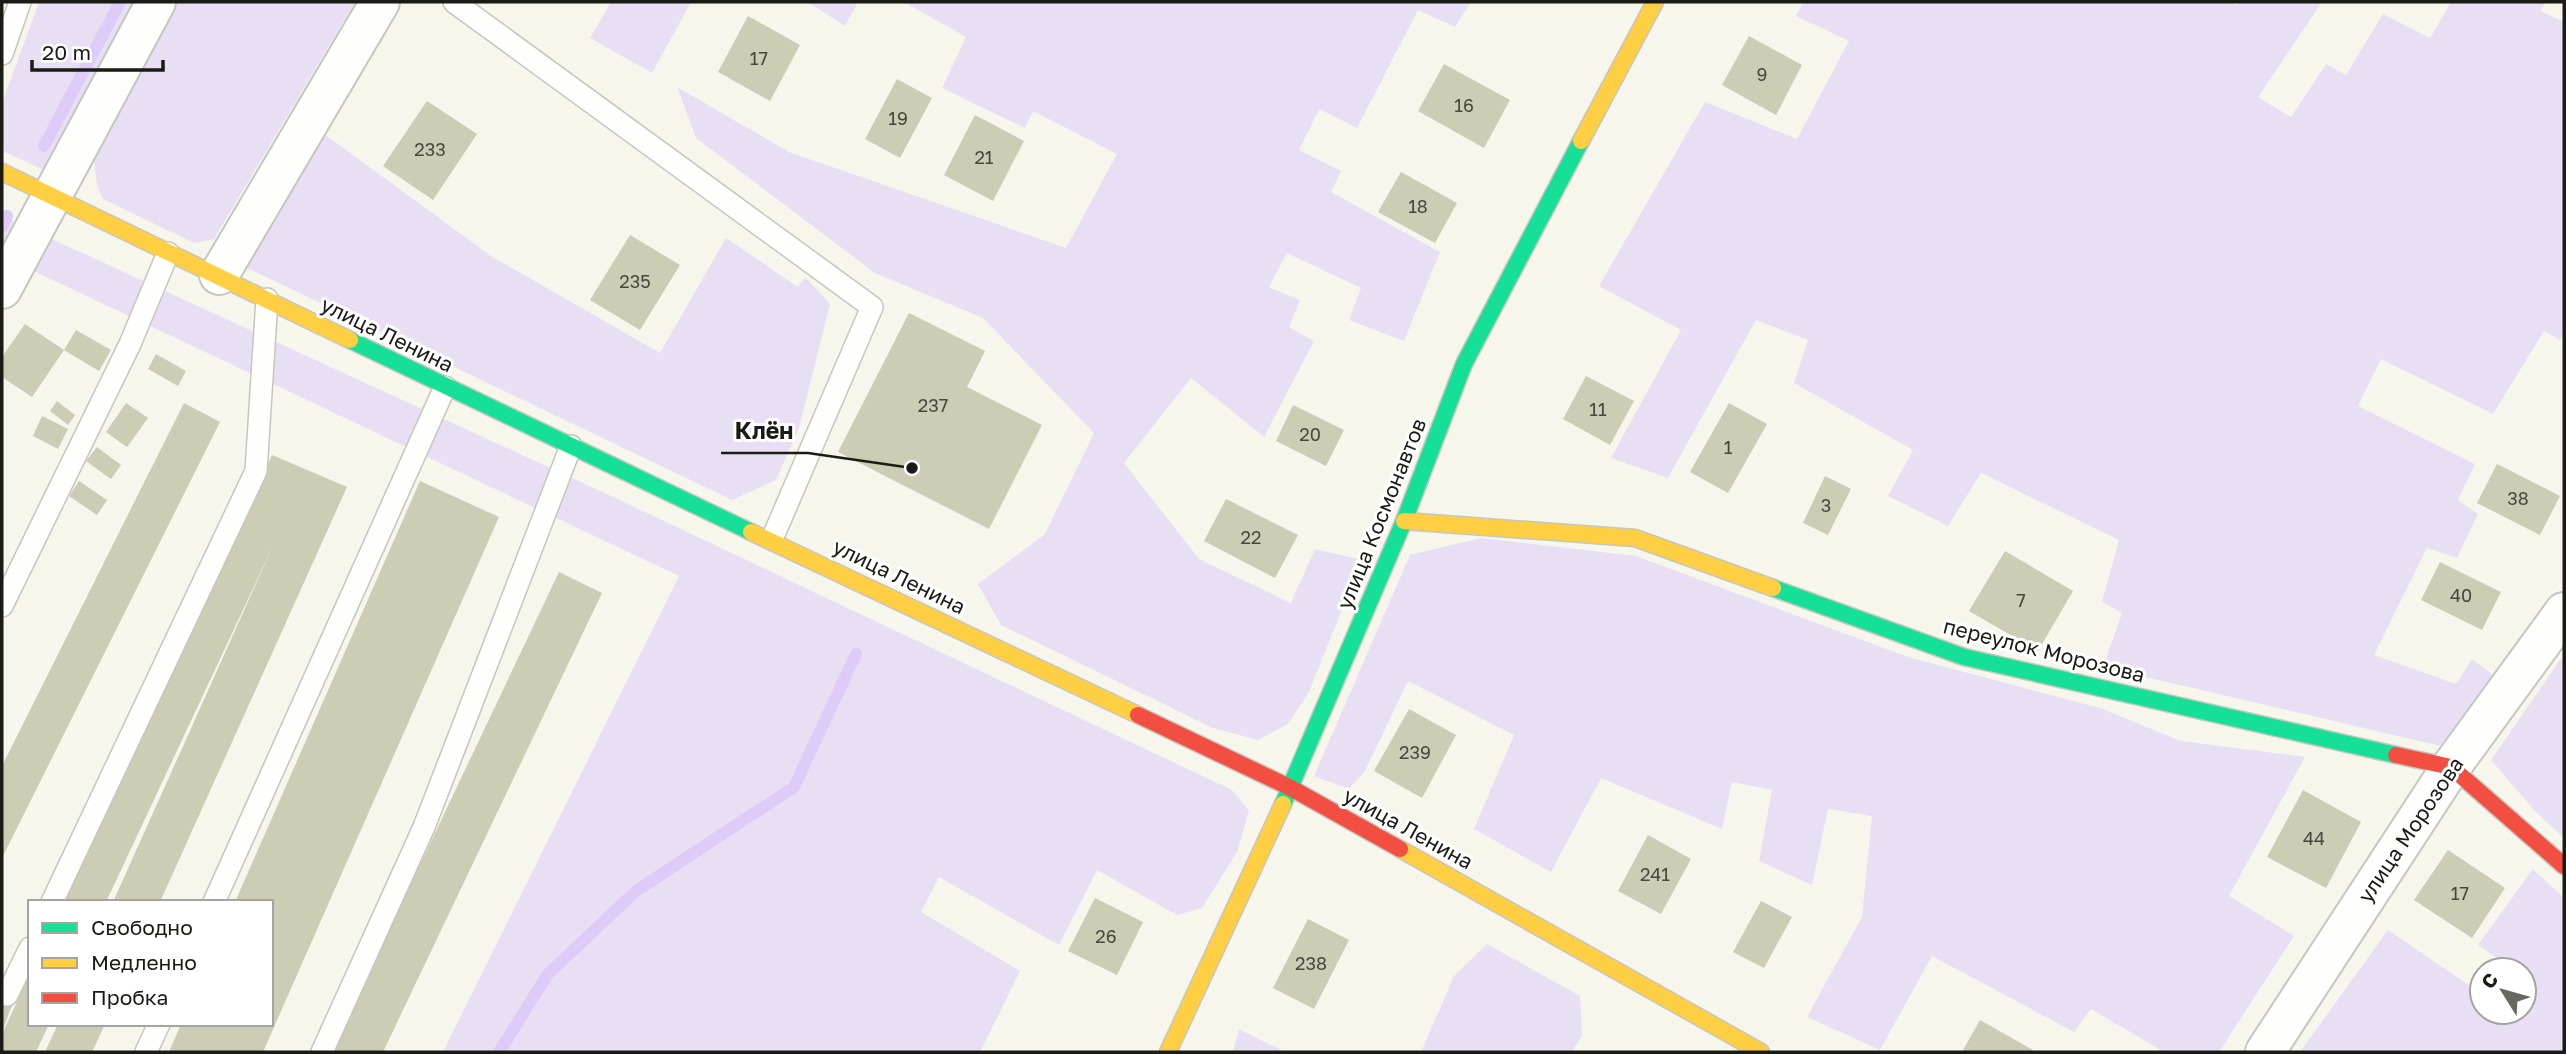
<svg xmlns="http://www.w3.org/2000/svg" width="2566" height="1054" font-family="'Golos Text',sans-serif">
<rect width="100%" height="100%" fill="#f6f6ed"/>
<g fill="#e9dff5">
<polygon points="39,2 142,2 51,173 2,151 2,103"/>
<polygon points="174,2 355,2 214,239 194,243 103,199 97,185 93,153"/>
<polygon points="611,2 691,2 652,73 590,38"/>
<polygon points="808,2 858,2 845,26"/>
<polygon points="904,2 1471,2 1455,27 1418,10 1357,128 1319,109 1299,150 1341,171 1331,192 1440,252 1404,341 1349,320 1361,288 1287,253 1269,287 1300,300 1289,327 1314,341 1264,437 1191,378 1124,463 1199,559 1291,603 1315,549 1362,560 1308,694 1288,724 1258,740 1213,728 1001,625 978,584 1045,534 1094,433 983,318 875,273 696,138 677,87 789,152 1066,248 1117,154 1033,111 1025,128 942,88 966,37"/>
<polygon points="1803,2 2231,2 2237,5 2240,2 2322,2 2258,97 2291,117 2326,64 2346,75 2383,14 2430,38 2451,2 2545,2 2541,11 2564,22 2564,332 2560,340 2544,331 2493,414 2381,359 2358,406 2475,464 2458,500 2478,514 2457,558 2427,548 2374,655 2456,684 2472,659 2498,679 2449,748 2103,667 2122,613 2102,602 2119,540 1981,473 1948,526 1888,496 1913,450 1794,383 1808,340 1756,320 1668,478 1611,458 1681,330 1599,286 1705,102 1797,139 1849,41 1796,16"/>
<polygon points="320,131 491,256 660,353 726,238 798,287 805,277 830,304 799,428 776,480 732,500 243,266"/>
<polygon points="2,216 607,494 1232,790 1249,811 1237,852 1202,908 1177,915 1097,870 1059,945 939,877 921,912 1020,971 980,1052 443,1052 679,576 2,256"/>
<polygon points="1481,538 1636,556 1908,657 2100,708 2181,741 2305,757 2229,896 2294,936 2219,1052 2164,1052 2091,1009 2074,1032 1932,956 1880,1050 1807,1017 1862,917 1872,816 1828,809 1812,885 1759,861 1772,790 1732,782 1722,829 1601,778 1551,872 1474,829 1514,735 1408,681 1365,771 1349,789 1314,776 1410,555"/>
<polygon points="2564,654 2564,838 2535,811 2491,760"/>
<polygon points="2533,869 2564,898 2564,1052 2300,1052 2388,930 2482,994 2482,1012 2524,1012 2524,970 2502,970 2505,964 2478,945"/>
<polygon points="1487,944 1580,996 1582,1035 1572,1052 1421,1052 1454,976"/>
<polygon points="1239,1029 1285,1052 1233,1052"/>
</g>
<g fill="none" stroke-linecap="round" stroke-linejoin="round">
<g stroke="#ddcbf8" stroke-width="12">
<polyline points="44,146 120,2"/>
<polyline points="2,226 7,216"/>
<polyline points="499,1052 548,974 636,891 794,787 856,654"/>
</g>
</g>
<g fill="#cdccb5">
<polygon points="748,16 800,45 770,101 718,72"/>
<polygon points="1749,36 1802,65 1776,115 1722,85"/>
<polygon points="1444,64 1510,100 1484,148 1418,111"/>
<polygon points="897,79 932,98 900,158 865,139"/>
<polygon points="427,101 477,134 433,200 383,166"/>
<polygon points="975,115 1024,141 993,201 944,175"/>
<polygon points="1401,172 1457,203 1435,243 1378,212"/>
<polygon points="630,235 680,265 640,330 590,300"/>
<polygon points="909,313 985,351 967,387 1042,425 989,529 838,452"/>
<polygon points="25,324 64,350 76,330 111,350 99,371 64,350 32,397 2,377 2,357"/>
<polygon points="156,354 186,371 178,386 148,369"/>
<polygon points="1586,376 1634,401 1610,445 1563,419"/>
<polygon points="57,401 75,415 68,425 50,411"/>
<polygon points="126,403 148,418 127,447 106,432"/>
<polygon points="184,403 220,422 2,858 2,766"/>
<polygon points="1729,403 1767,424 1728,493 1690,472"/>
<polygon points="1293,405 1344,430 1326,466 1276,441"/>
<polygon points="42,416 68,429 58,449 33,436"/>
<polygon points="97,447 121,465 111,479 86,461"/>
<polygon points="272,455 347,487 160,902 113,902 273,546 106,902 63,902"/>
<polygon points="2497,464 2560,496 2540,535 2477,503"/>
<polygon points="1825,476 1851,489 1828,535 1803,523"/>
<polygon points="79,481 107,500 97,515 69,496"/>
<polygon points="420,481 499,517 263,1052 169,1052 181,1024 271,1024 271,902 235,902"/>
<polygon points="1226,499 1298,535 1275,578 1204,541"/>
<polygon points="2005,551 2073,591 2038,651 1969,611"/>
<polygon points="2440,562 2501,592 2482,630 2421,600"/>
<polygon points="559,572 602,593 383,1052 331,1052"/>
<polygon points="1409,709 1456,735 1422,798 1374,771"/>
<polygon points="2303,790 2361,822 2326,888 2267,857"/>
<polygon points="1648,835 1691,859 1661,914 1618,891"/>
<polygon points="2448,850 2505,888 2472,938 2414,900"/>
<polygon points="1095,898 1143,922 1117,975 1068,951"/>
<polygon points="1761,901 1792,917 1764,968 1733,952"/>
<polygon points="1308,919 1349,940 1314,1009 1273,988"/>
<polygon points="30,974 30,1024 49,1024 36,1052 5,1052 2,1051 2,1034"/>
<polygon points="2,999 13,1003 2,1032"/>
<polygon points="1980,1020 2033,1050 2031,1052 1962,1052"/>
<polygon points="58,1024 105,1024 92,1052 45,1052"/>
</g>
<g fill="none" stroke-linecap="round" stroke-linejoin="round">
<g stroke="#c6c6bf" stroke-width="24">
<g id="lane">
<polyline points="454,2 872,307 772,539"/>
<polyline points="2,54 20,2"/>
<polyline points="2,606 130,344 168,253"/>
<polyline points="52,902 256,471 267,299"/>
<polyline points="214,902 445,387"/>
<polyline points="7,995 30,948"/>
<polyline points="146,1052 159,1024"/>
<polyline points="322,1052 424,827 571,446"/>
</g>
</g>
<g stroke="#c6c6bf" stroke-width="42">
<g id="street">
<polyline points="219,275 380,2"/>
<polyline points="2,289 156,2"/>
<polyline points="2265,1052 2451,767 2564,612"/>
</g>
</g>
<g stroke="#c6c6bf" stroke-width="19">
<g id="fast">
<polyline points="350,340 751,532"/>
<polyline points="1773,588 1964,657 2396,755"/>
<polyline points="1283,804 1404,521 1464,364 1581,141"/>
</g>
</g>
<g stroke="#c6c6bf" stroke-width="19">
<g id="slow">
<polyline points="1581,141 1655,2"/>
<polyline points="2,172 350,340"/>
<polyline points="1404,521 1635,538 1773,588"/>
<polyline points="751,532 1138,715"/>
<polyline points="1400,849 1761,1052"/>
<polyline points="1168,1052 1283,804"/>
</g>
</g>
<g stroke="#c6c6bf" stroke-width="19">
<g id="jam">
<polyline points="1138,715 1291,788 1400,849"/>
<polyline points="2396,755 2451,767 2564,866"/>
</g>
</g>
<use href="#lane" stroke="#fefefc" stroke-width="21"/>
<use href="#street" stroke="#fefefc" stroke-width="38"/>
<use href="#fast" stroke="#16e098" stroke-width="16"/>
<use href="#slow" stroke="#ffcf43" stroke-width="16"/>
<use href="#jam" stroke="#f24e42" stroke-width="16"/>
</g>
<g text-anchor="middle" stroke-width="6" stroke-linejoin="round" paint-order="stroke">
<g font-size="18" fill="#48473d">
<text x="759" y="65">17</text>
<text x="1762" y="81">9</text>
<text x="1464" y="112">16</text>
<text x="898" y="125">19</text>
<text x="430" y="156">233</text>
<text x="984" y="164">21</text>
<text x="1418" y="213">18</text>
<text x="635" y="288">235</text>
<text x="933" y="412">237</text>
<text x="1598" y="416">11</text>
<text x="1310" y="441">20</text>
<text x="1728" y="454">1</text>
<text x="2518" y="505">38</text>
<text x="1826" y="512">3</text>
<text x="1251" y="544">22</text>
<text x="2461" y="602">40</text>
<text x="2021" y="607">7</text>
<text x="1415" y="759">239</text>
<text x="2314" y="845">44</text>
<text x="1655" y="881">241</text>
<text x="2460" y="900">17</text>
<text x="1106" y="943">26</text>
<text x="1311" y="970">238</text>
</g>
<g font-size="21" fill="#1b1b15" stroke="#fff">
<text transform="translate(387 335) rotate(26)" y="7">улица Ленина</text>
<text transform="translate(1382 514) rotate(-68)" y="7">улица Космонавтов</text>
<text transform="translate(899 577) rotate(26)" y="7">улица Ленина</text>
<text transform="translate(2044 651) rotate(14)" y="7">переулок Морозова</text>
<text transform="translate(1408 829) rotate(29)" y="7">улица Ленина</text>
<text transform="translate(2411 830) rotate(-56)" y="7">улица Морозова</text>
</g>
</g>
<path fill="none" stroke="#1b1b15" stroke-width="2.5" d="M912 468L808 453H721"/>
<circle fill="#1b1b15" stroke="#fff" stroke-width="2.5" cx="912" cy="468" r="7"/>
<g font-size="23" text-anchor="middle" font-weight="bold" fill="#1b1b15" stroke="#fff" stroke-width="6" stroke-linejoin="round" paint-order="stroke">
<text x="764" y="439">Клён</text>
</g>
<rect width="2566" height="1054" fill="none" stroke="#1b1b15" stroke-width="7"/>
<rect x="28" y="900" width="245" height="126" fill="#ffffff" stroke="#a4a4a1" stroke-width="2"/>
<rect x="42" y="923" width="35" height="10" fill="#16e098" stroke="#a4a4a1" stroke-width="2"/>
<text x="91" y="935" font-size="21" fill="#1b1b15">Свободно</text>
<rect x="42" y="958" width="35" height="10" fill="#ffcf43" stroke="#a4a4a1" stroke-width="2"/>
<text x="91" y="970" font-size="21" fill="#1b1b15">Медленно</text>
<rect x="42" y="993" width="35" height="10" fill="#f24e42" stroke="#a4a4a1" stroke-width="2"/>
<text x="91" y="1005" font-size="21" fill="#1b1b15">Пробка</text>
<g transform="translate(2503 991) rotate(307)"><circle r="33" fill="#ffffff" stroke="#a4a4a1" stroke-width="2"/>
<path d="M0-5L12 26L0 18L-12 26Z" fill="#686861"/>
<text y="-10" font-size="19" font-weight="bold" text-anchor="middle" fill="#1b1b15">С</text>
</g>
<path d="M32 60v10h131v-10" fill="none" stroke="#1b1b15" stroke-width="3.5"/>
<text x="42" y="60" font-size="21" fill="#1b1b15" stroke="#ffffff" stroke-width="5" paint-order="stroke">20 m</text>
</svg>
